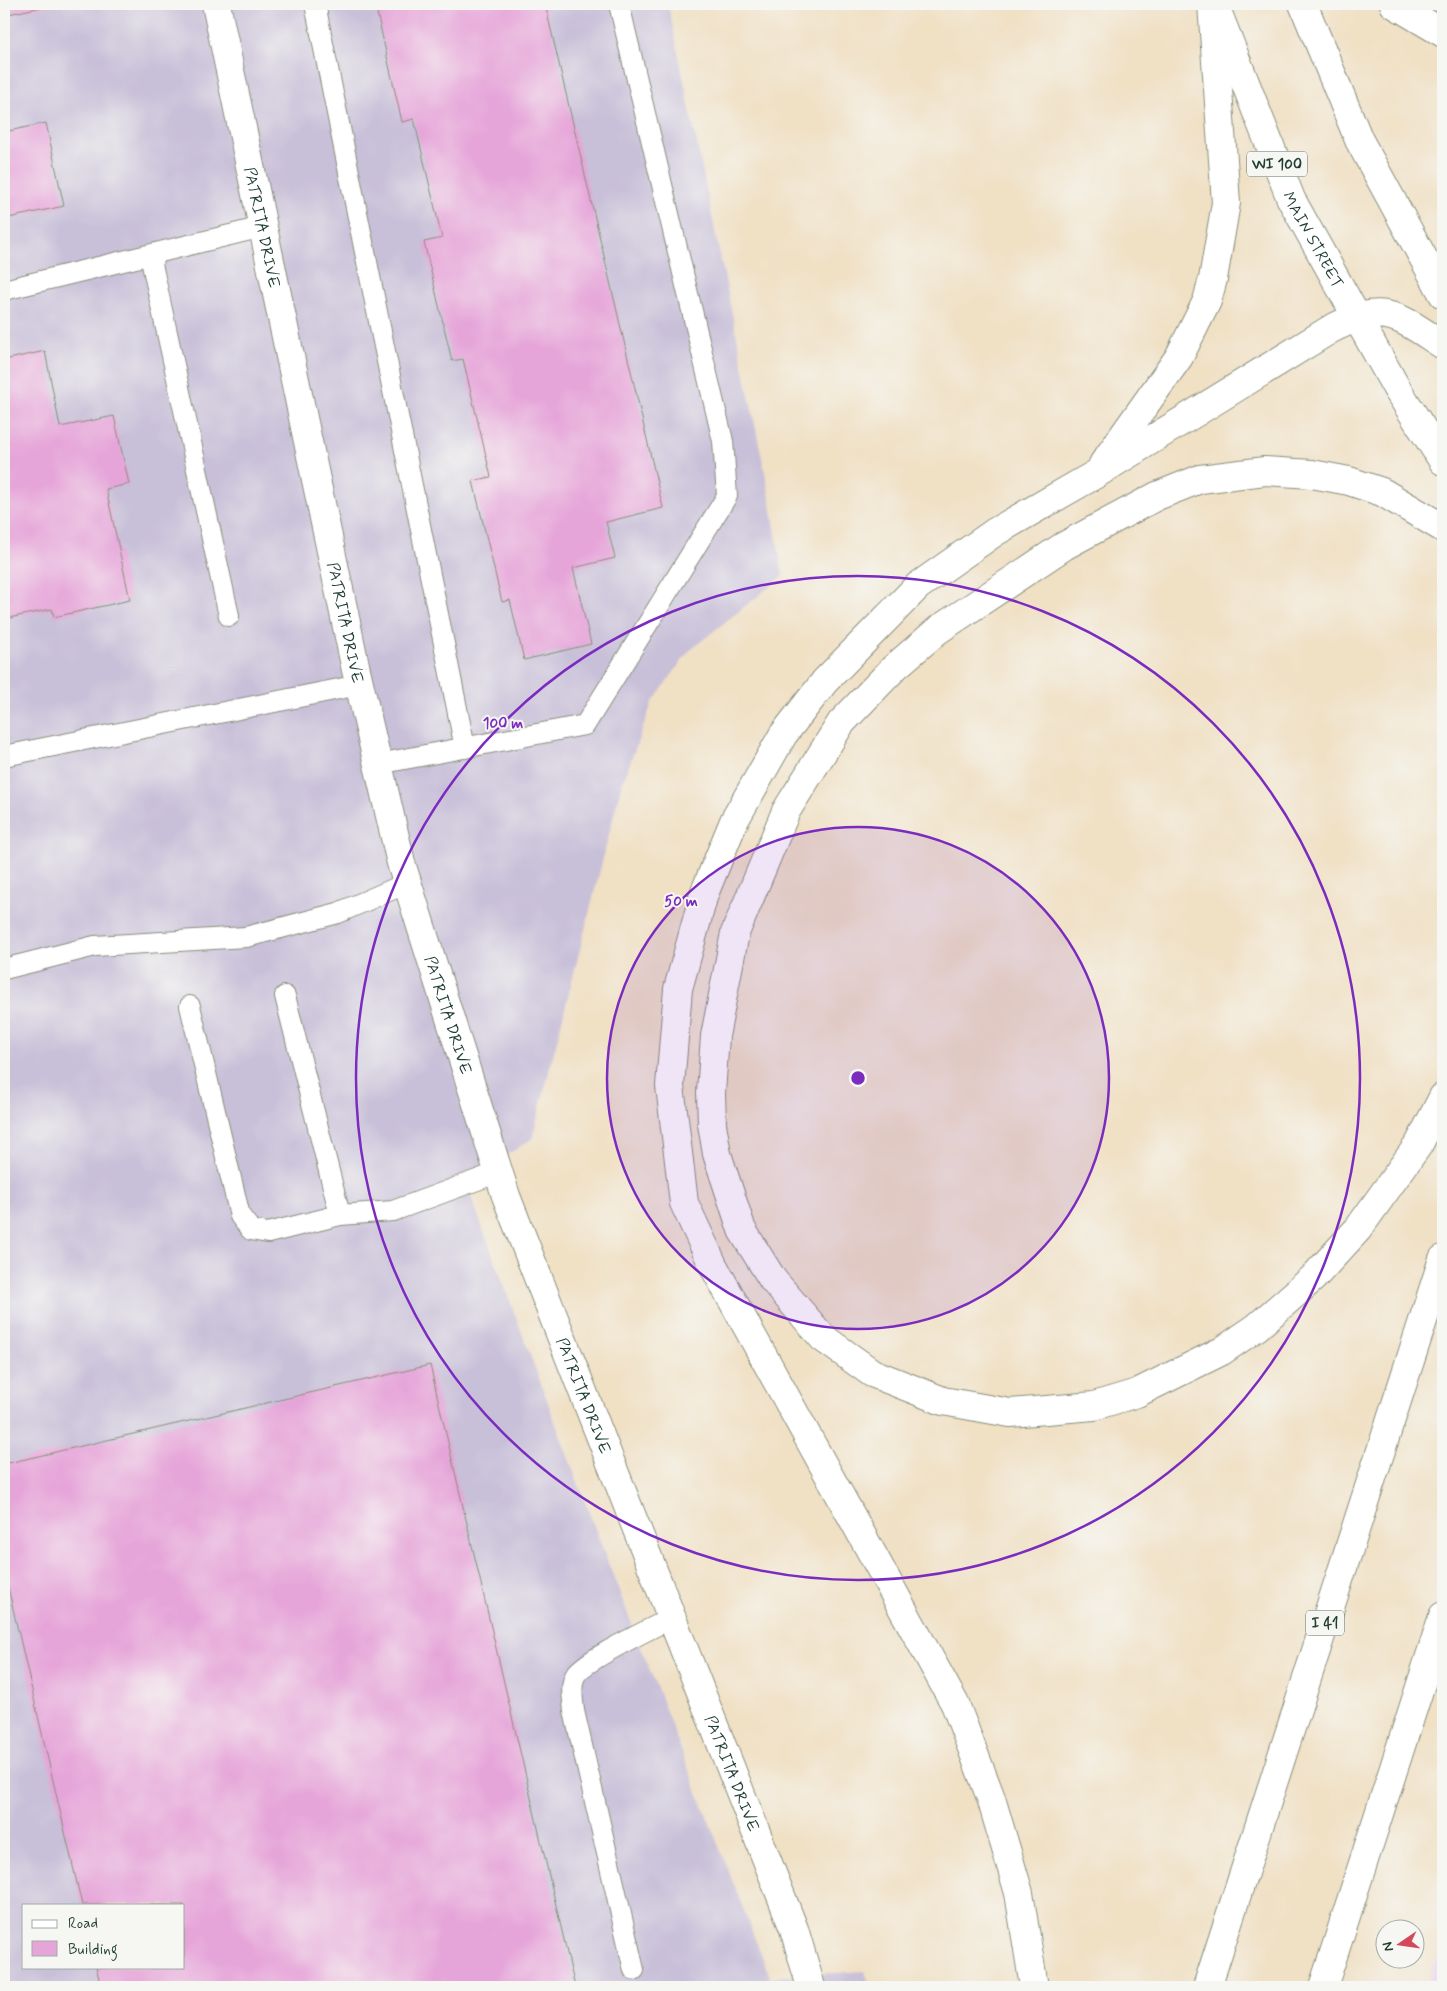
<svg xmlns="http://www.w3.org/2000/svg" width="1447" height="1991" font-family="Mynerve,sans-serif">
<rect width="100%" height="100%" fill="#f6f6f2"/>
<filter id="ink" filterUnits="userSpaceOnUse"><feTurbulence type="fractalNoise" baseFrequency=".02" numOctaves="2"/><feDisplacementMap in="SourceGraphic" scale="10" xChannelSelector="R" yChannelSelector="G"/><feConvolveMatrix kernelMatrix="1 2 1 2 8 2 1 2 1" color-interpolation-filters="sRGB"/></filter>
<filter id="wash" filterUnits="userSpaceOnUse"><feTurbulence type="fractalNoise" baseFrequency=".0096" numOctaves="4" result="noise"/><feDisplacementMap in="SourceGraphic" scale="20" xChannelSelector="R" yChannelSelector="G"/><feGaussianBlur stdDeviation="1.12" result="paint"/><feColorMatrix in="noise" values="0 0 0 0 0 0 0 0 0 0 0 0 0 0 0 0 0 1.4 0 .05"/><feComposite in="paint" operator="in"/></filter>
<g filter="url(#wash)">
<rect width="100%" height="100%" fill="#f0e0c4"/>
<polygon fill="#e6d2f0" points="1443,1939 1443,1987 1427,1987"/>
<path fill="#c8bfd8" fill-rule="evenodd" d="M 4,4 L 668,4 L 769,492 L 783,576 L 689,651 L 652,703 L 621,787 L 532,1139 L 465,1181 L 608,1563 L 770,1977 L 865,1971 L 870,1987 L 4,1987 ZM 24,1905 L 184,1905 L 184,1967 L 24,1967 Z"/>
<g id="blocks">
<g fill="#e6a5d9">
<polygon points="4,4 51,4 51,5 4,15"/>
<polygon points="375,4 545,4 663,508 606,522 615,558 573,568 591,644 524,660 510,600 502,602 473,481 491,477 463,359 452,361 424,242 442,238 414,119 402,122"/>
<polygon points="46,123 64,206 4,219 4,132"/>
<polygon points="45,351 60,427 114,416 129,484 106,489 130,600 54,617 52,609 4,619 4,360"/>
<polygon points="430,1365 575,1987 101,1987 96,1967 184,1967 184,1905 82,1905 4,1570 4,1464"/>
</g>
</g>
</g>
<g filter="url(#ink)">
<use href="#blocks" fill-opacity="0" stroke="#888e7c" stroke-width="1"/>
<g fill="none" stroke-linecap="round" stroke-linejoin="round">
<g stroke="#888e7c" stroke-width="22">
<g id="lane">
<polyline points="315,4 465,748"/>
<polyline points="150,255 229,616"/>
<polyline points="4,290 263,227"/>
<polyline points="4,756 359,685"/>
<polyline points="378,764 585,725 727,496 723,441 619,4"/>
<polyline points="4,969 95,946 246,937 338,913 407,883"/>
<polyline points="285,996 340,1215 393,1211 499,1172"/>
<polyline points="190,1006 240,1216 251,1230 268,1233 340,1215"/>
<path d="M 634,1970 L 574,1711 C 573,1699 570,1687 575,1676 C 583,1660 653,1628 671,1618"/>
</g>
</g>
<g stroke="#888e7c" stroke-width="30">
<g id="street">
<path id="s1" d="M 216,4 L 356,670 L 401,863 L 506,1196 L 794,1929 L 811,1987"/>
</g>
</g>
<g stroke="#888e7c" stroke-width="30">
<g id="primary">
<polyline points="1303,4 1359,140 1443,294"/>
<path id="s2" d="M 1215,6 L 1291,199 L 1397,389 L 1443,461"/>
</g>
</g>
<g stroke="#888e7c" stroke-width="30">
<g id="highway">
<polyline points="1394,4 1443,33"/>
<polyline points="1103,464 1179,357 1207,301 1213,279 1226,203 1212,4"/>
<polyline points="1443,528 1382,492 1349,481 1312,474 1265,471 1200,479 1157,496 1064,546 938,630 895,667 841,723 786,811 735,933 715,1036 711,1093 712,1124 717,1154 742,1230 773,1280 823,1338 872,1373 943,1401 1010,1413 1094,1406 1137,1393 1222,1351 1257,1327 1313,1278 1358,1229 1419,1144 1443,1097"/>
<path d="M 1034,1987 L 1019,1893 L 991,1798 L 955,1704 L 713,1265 L 684,1203 L 670,1086 L 678,989 L 704,894 L 734,821 L 783,735 L 825,681 L 918,586 L 995,532 L 1096,474 L 1331,329 C 1384,302 1397,315 1443,345"/>
<polyline points="1207,1987 1443,1259"/>
<polyline points="1323,1987 1443,1616"/>
</g>
</g>
<use href="#lane" stroke="#fff" stroke-width="20"/>
<use href="#street" stroke="#fff" stroke-width="28"/>
<use href="#primary" stroke="#fff" stroke-width="28"/>
<use href="#highway" stroke="#fff" stroke-width="28"/>
</g>
</g>
<circle cx="858" cy="1078" r="251" fill="#7b2cbf" fill-opacity=".12"/>
<g fill="none" stroke="#7b2cbf" stroke-width="2.5">
<circle cx="858" cy="1078" r="251"/>
<circle cx="858" cy="1078" r="502"/>
</g>
<g text-anchor="middle" stroke-width="4" stroke-linejoin="round" paint-order="stroke">
<g fill="#f6f6f2" stroke="#60746d" stroke-width="1">
<rect x="1247" y="151.5" width="60" height="25" rx="4"/>
<rect x="1306" y="1610.5" width="38" height="25" rx="4"/>
</g>
<g font-size="15" font-weight="bold" fill="#1f3d34">
<text x="1277" y="169">WI 100</text>
<text x="1325" y="1628">I 41</text>
</g>
<g font-size="16" fill="#1f3d34" stroke="#f6f6f2">
<text dy="6" stroke="none"><textPath href="#s1" startOffset="228">PATRITA DRIVE</textPath></text>
<text dy="6" stroke="none"><textPath href="#s2" startOffset="254">MAIN STREET</textPath></text>
<text dy="6" stroke="none"><textPath href="#s1" startOffset="632">PATRITA DRIVE</textPath></text>
<text dy="6" stroke="none"><textPath href="#s1" startOffset="1038">PATRITA DRIVE</textPath></text>
<text dy="6" stroke="none"><textPath href="#s1" startOffset="1442">PATRITA DRIVE</textPath></text>
<text dy="6" stroke="none"><textPath href="#s1" startOffset="1848">PATRITA DRIVE</textPath></text>
</g>
</g>
<circle cx="858" cy="1078" r="8" fill="#7b2cbf" stroke="#f6f6f2" stroke-width="2.5"/>
<g font-size="15" text-anchor="middle" font-weight="bold" fill="#7b2cbf" stroke="#f6f6f2" stroke-width="4" stroke-linejoin="round" paint-order="stroke">
<text x="503" y="728">100 m</text>
<text x="681" y="906">50 m</text>
</g>
<rect width="1447" height="1991" fill="none" stroke="#f6f6f2" stroke-width="20"/>
<rect x="22" y="1904" width="162" height="65" fill="#f6f6f2" stroke="#a0aca6"/>
<rect x="32" y="1920" width="25" height="8" fill="#ffffff" stroke="#a0aca6"/>
<text x="68" y="1928" font-size="15" fill="#1f3d34">Road</text>
<rect x="32" y="1941" width="25" height="15" fill="#e6a5d9" stroke="#a0aca6"/>
<text x="68" y="1954" font-size="15" fill="#1f3d34">Building</text>
<g transform="translate(1400 1944) rotate(257)"><circle r="24" fill="#f6f6f2" stroke="#a0aca6"/>
<path d="M0-4L9 19L0 12L-9 19Z" fill="#d1495b"/>
<text y="-8" font-size="14" font-weight="bold" text-anchor="middle" fill="#1f3d34">N</text>
</g>
</svg>
